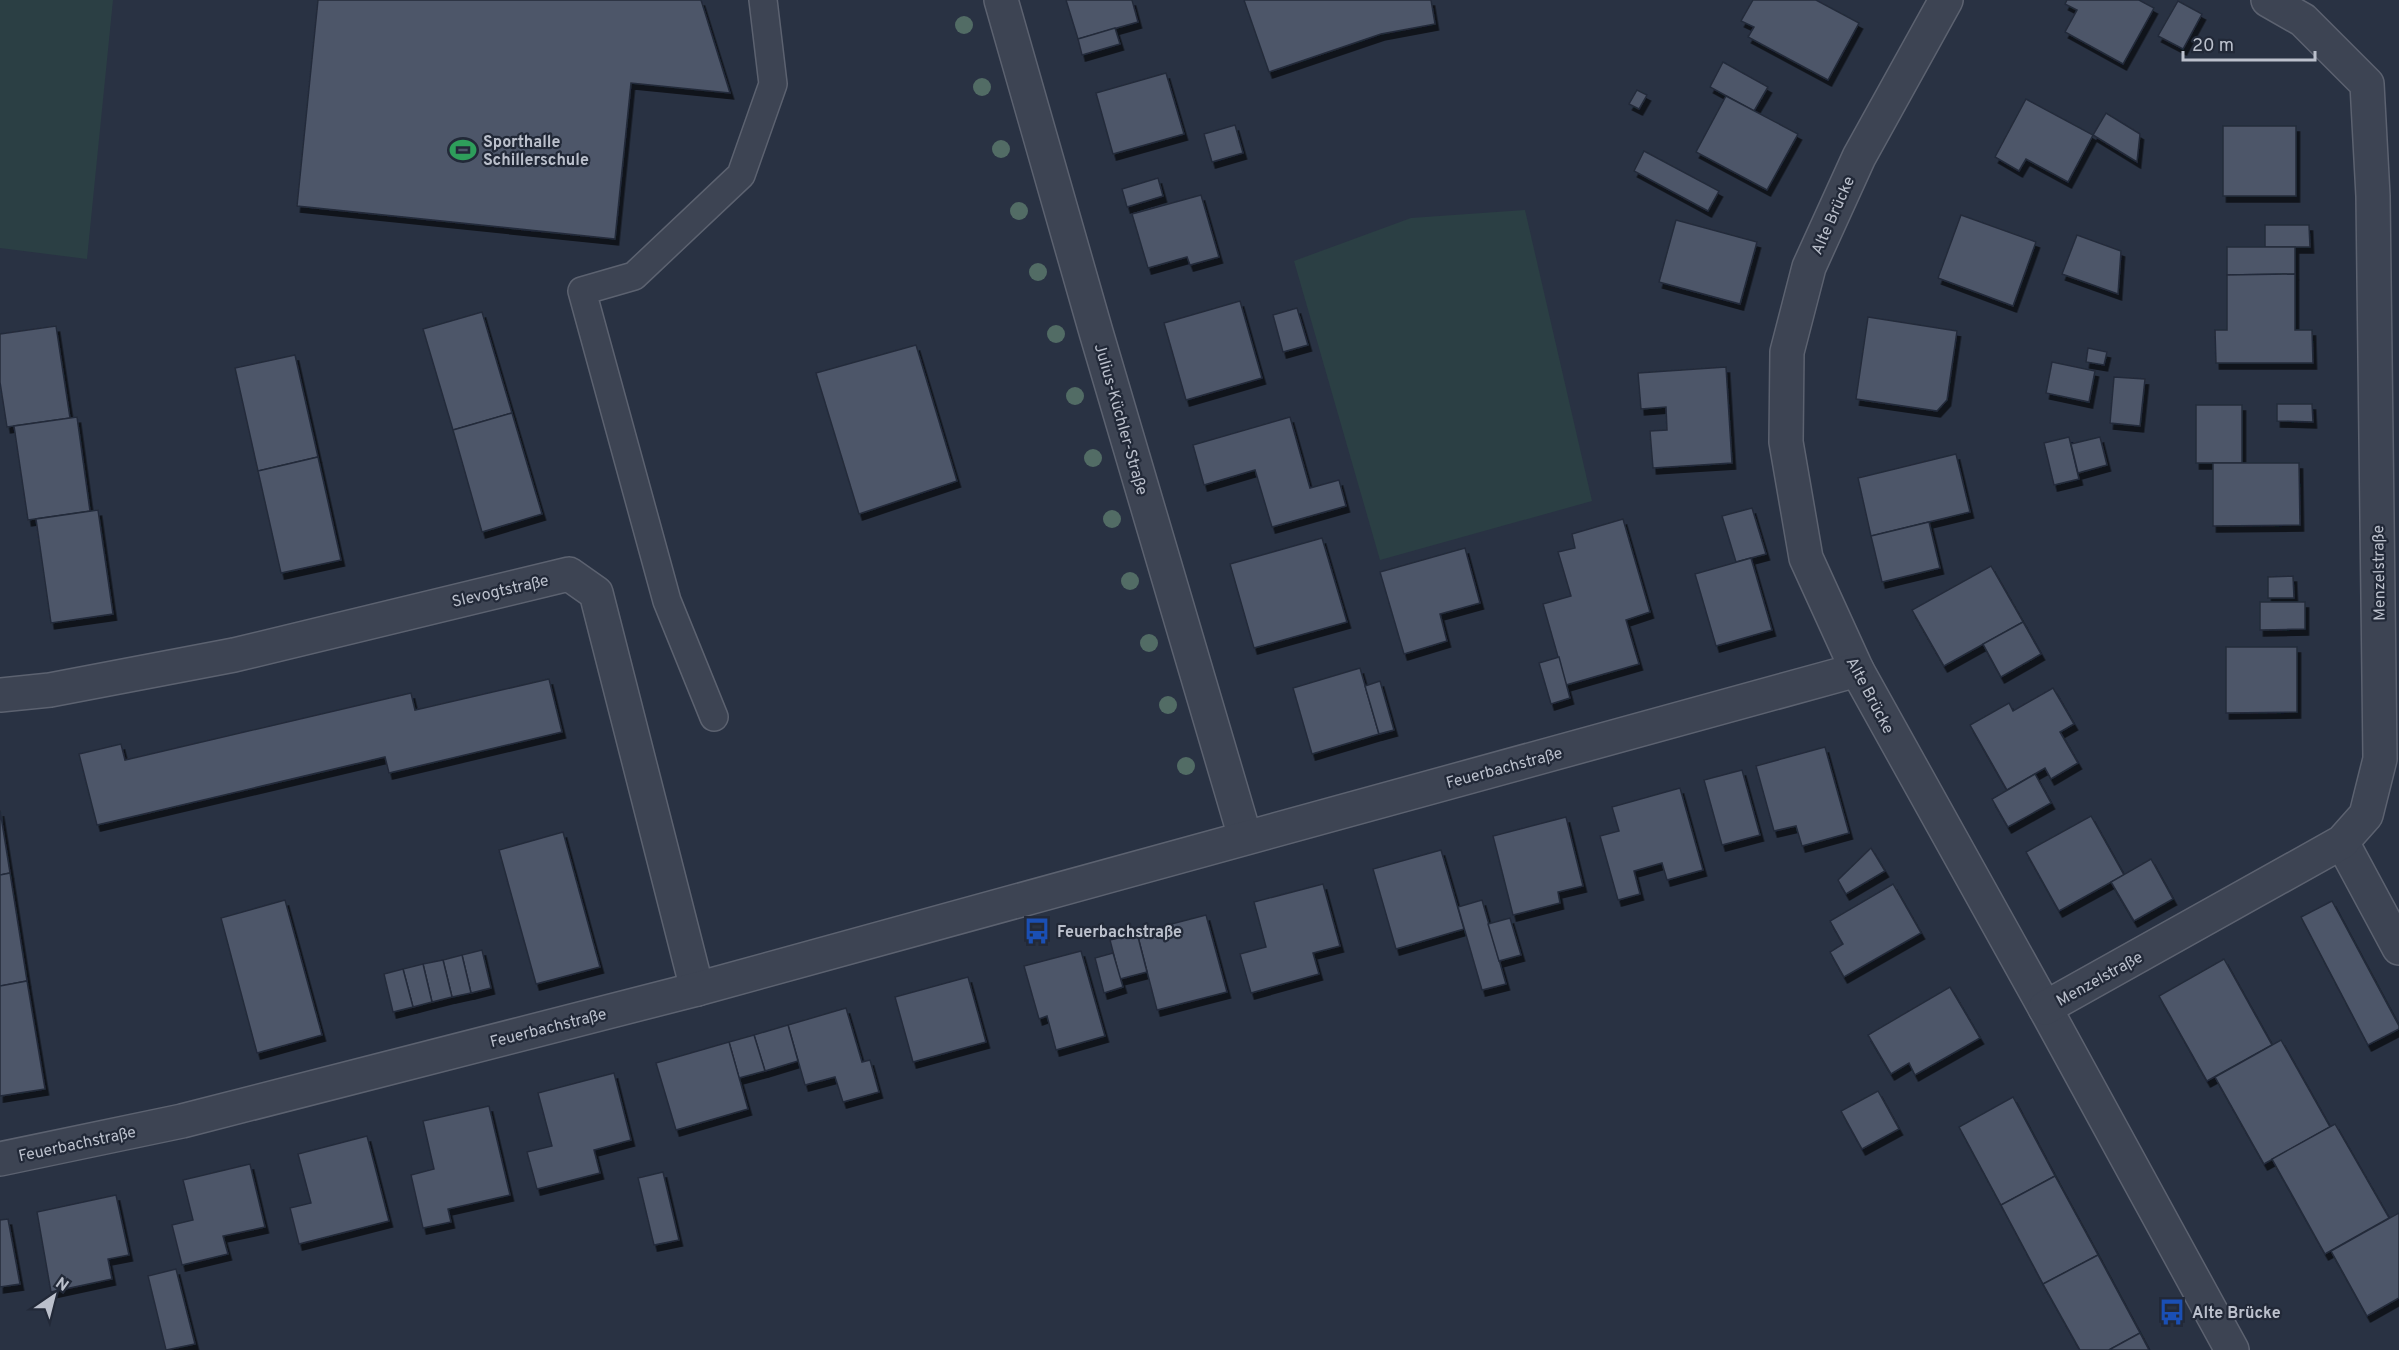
<svg xmlns="http://www.w3.org/2000/svg" width="2399" height="1350" font-family="Overpass,sans-serif">
<defs>
<filter id="shadow"><feDropShadow dx="3.5" dy="6" stdDeviation="0" flood-color="#0009"/></filter>
</defs>
<rect width="100%" height="100%" fill="#293243"/>
<g fill="#2b3f44">
<polygon points="0,0 113,0 87,259 0,248"/>
<polygon points="1525,210 1592,501 1380,560 1294,261 1411,218"/>
</g>
<g fill="#4d5669" stroke="#242b3a" stroke-width="1.5" filter="url(#shadow)">
<polygon points="318,0 701,0 730,93 631,83 615,239 297,206"/>
<polygon points="1066,0 1132,0 1138,22 1078,39"/>
<polygon points="1244,0 1431,0 1435,24 1381,34 1269,72"/>
<polygon points="1753,0 1816,0 1859,23 1828,80 1748,37 1754,27 1741,21"/>
<polygon points="2067,0 2139,0 2154,8 2123,64 2065,32 2077,10 2065,4"/>
<polygon points="2178,1 2202,14 2183,49 2158,36"/>
<polygon points="1115,28 1120,44 1082,55 1078,39"/>
<polygon points="1723,62 1768,87 1754,111 1710,87"/>
<polygon points="1166,73 1184,134 1113,154 1096,93"/>
<polygon points="1637,90 1647,95 1639,109 1629,104"/>
<polygon points="1726,96 1798,134 1767,190 1696,152"/>
<polygon points="2026,99 2093,135 2068,182 2026,159 2019,171 1995,157"/>
<polygon points="2106,113 2140,134 2137,162 2093,135"/>
<polygon points="1235,125 1243,153 1212,162 1204,134"/>
<rect x="2223" y="126" width="73" height="70"/>
<polygon points="1644,151 1719,191 1708,211 1634,171"/>
<polygon points="1158,178 1163,196 1127,207 1122,189"/>
<polygon points="1201,195 1219,257 1190,265 1187,257 1148,268 1132,214"/>
<polygon points="1961,215 2036,242 2013,306 1938,278"/>
<polygon points="1676,220 1757,242 1740,304 1659,282"/>
<polygon points="2265,225 2309,225 2310,247 2265,247"/>
<polygon points="2077,235 2121,251 2118,294 2062,274"/>
<polygon points="2227,247 2295,247 2295,274 2227,275"/>
<polygon points="2295,274 2295,330 2312,330 2313,363 2216,363 2215,330 2227,330 2227,275"/>
<polygon points="1240,301 1262,378 1186,400 1164,323"/>
<polygon points="1297,308 1308,345 1283,352 1273,315"/>
<polygon points="482,312 512,413 453,430 423,329"/>
<polygon points="1868,317 1957,331 1947,400 1937,411 1856,399"/>
<polygon points="56,326 70,418 7,427 0,382 0,334"/>
<polygon points="916,345 957,481 859,514 816,373"/>
<polygon points="2088,348 2107,352 2104,365 2086,362"/>
<polygon points="295,355 318,457 258,471 235,368"/>
<polygon points="2052,362 2095,371 2089,402 2046,393"/>
<polygon points="1726,367 1732,463 1653,468 1650,431 1667,430 1666,407 1641,409 1638,373"/>
<polygon points="2114,377 2145,379 2140,426 2110,423"/>
<polygon points="2277,404 2312,404 2313,422 2277,421"/>
<rect x="2196" y="405" width="46" height="58"/>
<polygon points="512,413 542,514 482,532 453,430"/>
<polygon points="77,417 90,511 28,520 14,426"/>
<polygon points="1290,417 1310,488 1339,480 1346,506 1272,527 1255,470 1204,485 1193,445"/>
<polygon points="2069,437 2079,479 2054,485 2044,443"/>
<polygon points="2100,437 2107,465 2078,473 2071,444"/>
<polygon points="1956,454 1970,512 1871,536 1858,478"/>
<polygon points="318,457 341,560 281,573 258,471"/>
<polygon points="2213,463 2299,463 2300,525 2213,526"/>
<polygon points="1752,508 1766,554 1736,562 1722,516"/>
<polygon points="98,510 113,614 51,623 36,519"/>
<polygon points="1623,519 1650,612 1626,620 1639,664 1566,685 1543,604 1571,596 1558,552 1575,548 1572,534"/>
<polygon points="1929,522 1940,568 1882,582 1871,536"/>
<polygon points="1322,538 1347,622 1254,648 1230,564"/>
<polygon points="1465,548 1480,603 1440,614 1447,641 1404,654 1380,572"/>
<polygon points="1751,558 1772,630 1716,646 1695,574"/>
<polygon points="1991,566 2023,622 1944,666 1912,610"/>
<polygon points="2293,576 2294,598 2268,598 2268,577"/>
<polygon points="2260,602 2305,602 2305,629 2260,630"/>
<polygon points="2023,622 2041,654 2001,677 1983,644"/>
<polygon points="2226,647 2297,647 2297,712 2226,713"/>
<polygon points="1559,657 1570,698 1551,704 1539,663"/>
<polygon points="1360,668 1379,734 1312,754 1293,688"/>
<polygon points="549,679 562,732 389,773 385,757 97,825 79,754 121,744 125,760 411,693 415,710"/>
<polygon points="1380,681 1394,730 1379,734 1365,686"/>
<polygon points="2053,688 2074,724 2060,732 2078,763 2051,779 2045,768 2007,790 1970,725 2009,703 2013,711"/>
<polygon points="1825,747 1849,833 1802,846 1796,826 1774,831 1756,766"/>
<polygon points="1742,770 1760,835 1722,845 1704,780"/>
<polygon points="2035,774 2051,803 2008,827 1992,799"/>
<polygon points="1680,788 1703,870 1667,880 1662,863 1634,871 1640,894 1618,900 1600,836 1619,831 1612,807"/>
<polygon points="0,810 10,873 0,875"/>
<polygon points="2091,816 2124,875 2059,911 2026,852"/>
<polygon points="1566,817 1583,886 1558,892 1560,903 1513,915 1493,836"/>
<polygon points="563,832 600,967 536,984 499,850"/>
<polygon points="1871,848 1885,871 1846,894 1838,880"/>
<polygon points="1441,850 1464,929 1396,949 1373,869"/>
<polygon points="2151,859 2173,899 2134,921 2111,882"/>
<polygon points="10,873 27,981 0,986 0,875"/>
<polygon points="1323,884 1340,946 1313,953 1319,974 1251,993 1240,954 1266,947 1254,902"/>
<polygon points="1893,884 1921,933 1844,977 1830,952 1843,944 1830,921"/>
<polygon points="285,900 322,1035 257,1053 221,918"/>
<polygon points="1482,900 1506,984 1482,990 1458,907"/>
<polygon points="2332,901 2399,1026 2399,1029 2368,1045 2301,917"/>
<polygon points="1206,915 1227,992 1157,1010 1137,933"/>
<polygon points="1510,918 1521,955 1499,961 1488,924"/>
<polygon points="1137,933 1147,972 1120,979 1110,940"/>
<polygon points="482,950 491,988 471,993 462,955"/>
<polygon points="1081,951 1105,1036 1056,1050 1047,1016 1039,1019 1024,966"/>
<polygon points="1113,953 1123,987 1104,993 1095,958"/>
<polygon points="462,955 471,993 452,997 443,960"/>
<polygon points="2224,959 2272,1045 2207,1081 2159,996"/>
<polygon points="443,960 452,997 432,1002 423,964"/>
<polygon points="423,964 432,1002 413,1007 403,969"/>
<polygon points="403,969 413,1007 393,1012 384,974"/>
<polygon points="968,977 986,1042 913,1062 895,997"/>
<polygon points="27,981 45,1089 0,1096 0,986"/>
<polygon points="1950,987 1980,1038 1915,1075 1909,1063 1891,1074 1868,1035"/>
<polygon points="846,1008 862,1062 870,1060 879,1092 843,1102 835,1077 805,1085 788,1025"/>
<polygon points="788,1025 798,1061 765,1071 754,1035"/>
<polygon points="754,1035 765,1071 739,1078 729,1042"/>
<polygon points="2281,1040 2330,1127 2264,1164 2215,1077"/>
<polygon points="729,1042 748,1109 676,1130 656,1063"/>
<polygon points="614,1073 631,1140 594,1150 600,1173 537,1189 527,1152 552,1146 538,1093"/>
<polygon points="1878,1091 1899,1129 1862,1149 1841,1111"/>
<polygon points="2013,1097 2055,1176 2001,1205 1959,1127"/>
<polygon points="489,1106 510,1195 448,1209 451,1222 423,1228 411,1175 434,1169 423,1121"/>
<polygon points="2335,1124 2389,1218 2325,1254 2272,1159"/>
<polygon points="367,1136 389,1221 299,1244 290,1208 311,1203 298,1154"/>
<polygon points="250,1164 265,1227 223,1236 228,1254 182,1265 172,1225 193,1220 183,1180"/>
<polygon points="663,1172 679,1240 654,1245 638,1178"/>
<polygon points="2055,1176 2098,1255 2043,1284 2001,1205"/>
<polygon points="116,1195 129,1255 108,1259 112,1279 51,1292 37,1212"/>
<polygon points="2399,1213 2399,1298 2367,1316 2331,1251"/>
<polygon points="8,1219 20,1284 0,1287 0,1220"/>
<polygon points="2098,1255 2140,1333 2109,1350 2080,1350 2043,1284"/>
<polygon points="176,1269 195,1344 166,1350 148,1276"/>
<polygon points="2140,1333 2149,1350 2109,1350"/>
</g>
<g fill="none" stroke-linecap="round" stroke-linejoin="round">
<g stroke="#5c6270" stroke-width="30">
<polyline id="service" points="714,717 667,601 582,291 634,276 741,175 773,84 763,0"/>
</g>
<g stroke="#5c6270" stroke-width="36">
<g id="minor">
<polyline points="1001,0 1096,332 1245,837"/>
<polyline points="1946,0 1859,157 1809,267 1787,352 1786,442 1806,558 1857,670 2045,1008 2232,1350"/>
<polyline points="0,695 50,690 234,655 569,574 596,593 697,989"/>
<polyline points="2342,842 2399,948"/>
<polyline points="2045,1008 2342,842 2366,815 2380,759 2373,196 2367,84 2303,20 2268,0"/>
<polyline points="0,1159 182,1121 697,989 1857,670"/>
</g>
</g>
<use href="#service" stroke="#3d4453" stroke-width="27"/>
<use href="#minor" stroke="#3d4453" stroke-width="33"/>
</g>
<g fill="#526c65">
<circle cx="964" cy="25" r="9"/>
<circle cx="982" cy="87" r="9"/>
<circle cx="1001" cy="149" r="9"/>
<circle cx="1019" cy="211" r="9"/>
<circle cx="1038" cy="272" r="9"/>
<circle cx="1056" cy="334" r="9"/>
<circle cx="1075" cy="396" r="9"/>
<circle cx="1093" cy="458" r="9"/>
<circle cx="1112" cy="519" r="9"/>
<circle cx="1130" cy="581" r="9"/>
<circle cx="1149" cy="643" r="9"/>
<circle cx="1168" cy="705" r="9"/>
<circle cx="1186" cy="766" r="9"/>
</g>
<defs>
<g id="stadium-bare" transform="scale(2.07)"><path d="M0-5a6.5 5 0 1 0 0 10a6.5 5 0 1 0 0-10ZM-3.5-1.8h7v3.6h-7Z" fill="#2e9e5b" stroke="#222938" stroke-width="2.5" paint-order="stroke"/></g>
<g id="bus-bare" transform="scale(2.07)"><path d="M-5-6H5V4H4V6H2V4H-2V6H-4V4H-5ZM-3.5-4V0h7V-4ZM-3.5 1.2v1.5H-2V1.2ZM2 1.2v1.5H3.5V1.2Z" fill="#1a4fb4" stroke="#222938" stroke-width="2.5" paint-order="stroke"/></g>
</defs>
<g fill-rule="evenodd">
<use href="#stadium-bare" x="463" y="150"/>
<use href="#bus-bare" x="1037" y="931"/>
<use href="#bus-bare" x="2172" y="1312"/>
</g>
<g text-anchor="middle" stroke-width="4.5" stroke-linejoin="round" paint-order="stroke">
<g font-size="16" font-weight="bold" fill="#bbc0cc" stroke="#222938" text-anchor="start">
<text x="483" y="147">Sporthalle<tspan x="483" dy="18">Schillerschule</tspan></text>
<text x="1057" y="937">Feuerbachstraße</text>
<text x="2192" y="1318">Alte Brücke</text>
</g>
<g font-size="16" fill="#bbc0cc" stroke="#222938">
<text transform="translate(1832 215) rotate(-66)" y="6">Alte Brücke</text>
<text transform="translate(1122 419) rotate(74)" y="6">Julius-Küchler-Straße</text>
<text transform="translate(2378 573) rotate(-91)" y="6">Menzelstraße</text>
<text transform="translate(500 590) rotate(-13)" y="6">Slevogtstraße</text>
<text transform="translate(1871 695) rotate(62)" y="6">Alte Brücke</text>
<text transform="translate(1504 767) rotate(-15)" y="6">Feuerbachstraße</text>
<text transform="translate(2099 978) rotate(-29)" y="6">Menzelstraße</text>
<text transform="translate(548 1027) rotate(-14)" y="6">Feuerbachstraße</text>
<text transform="translate(77 1143) rotate(-12)" y="6">Feuerbachstraße</text>
</g>
</g>
<g transform="translate(54 1296) rotate(35)" stroke="#222938" stroke-width="4.5" paint-order="stroke">
<path d="M0-4.5L10 22L0 15L-10 22Z" fill="#bbc0cc"/>
<text y="-9" font-size="16" font-weight="bold" text-anchor="middle" fill="#bbc0cc">N</text>
</g>
<path d="M2183 51v9h132v-9" fill="none" stroke="#bbc0cc" stroke-width="3"/>
<text x="2192" y="51" font-size="18" fill="#bbc0cc" stroke="#222938" stroke-width="4.5" paint-order="stroke">20 m</text>
</svg>
